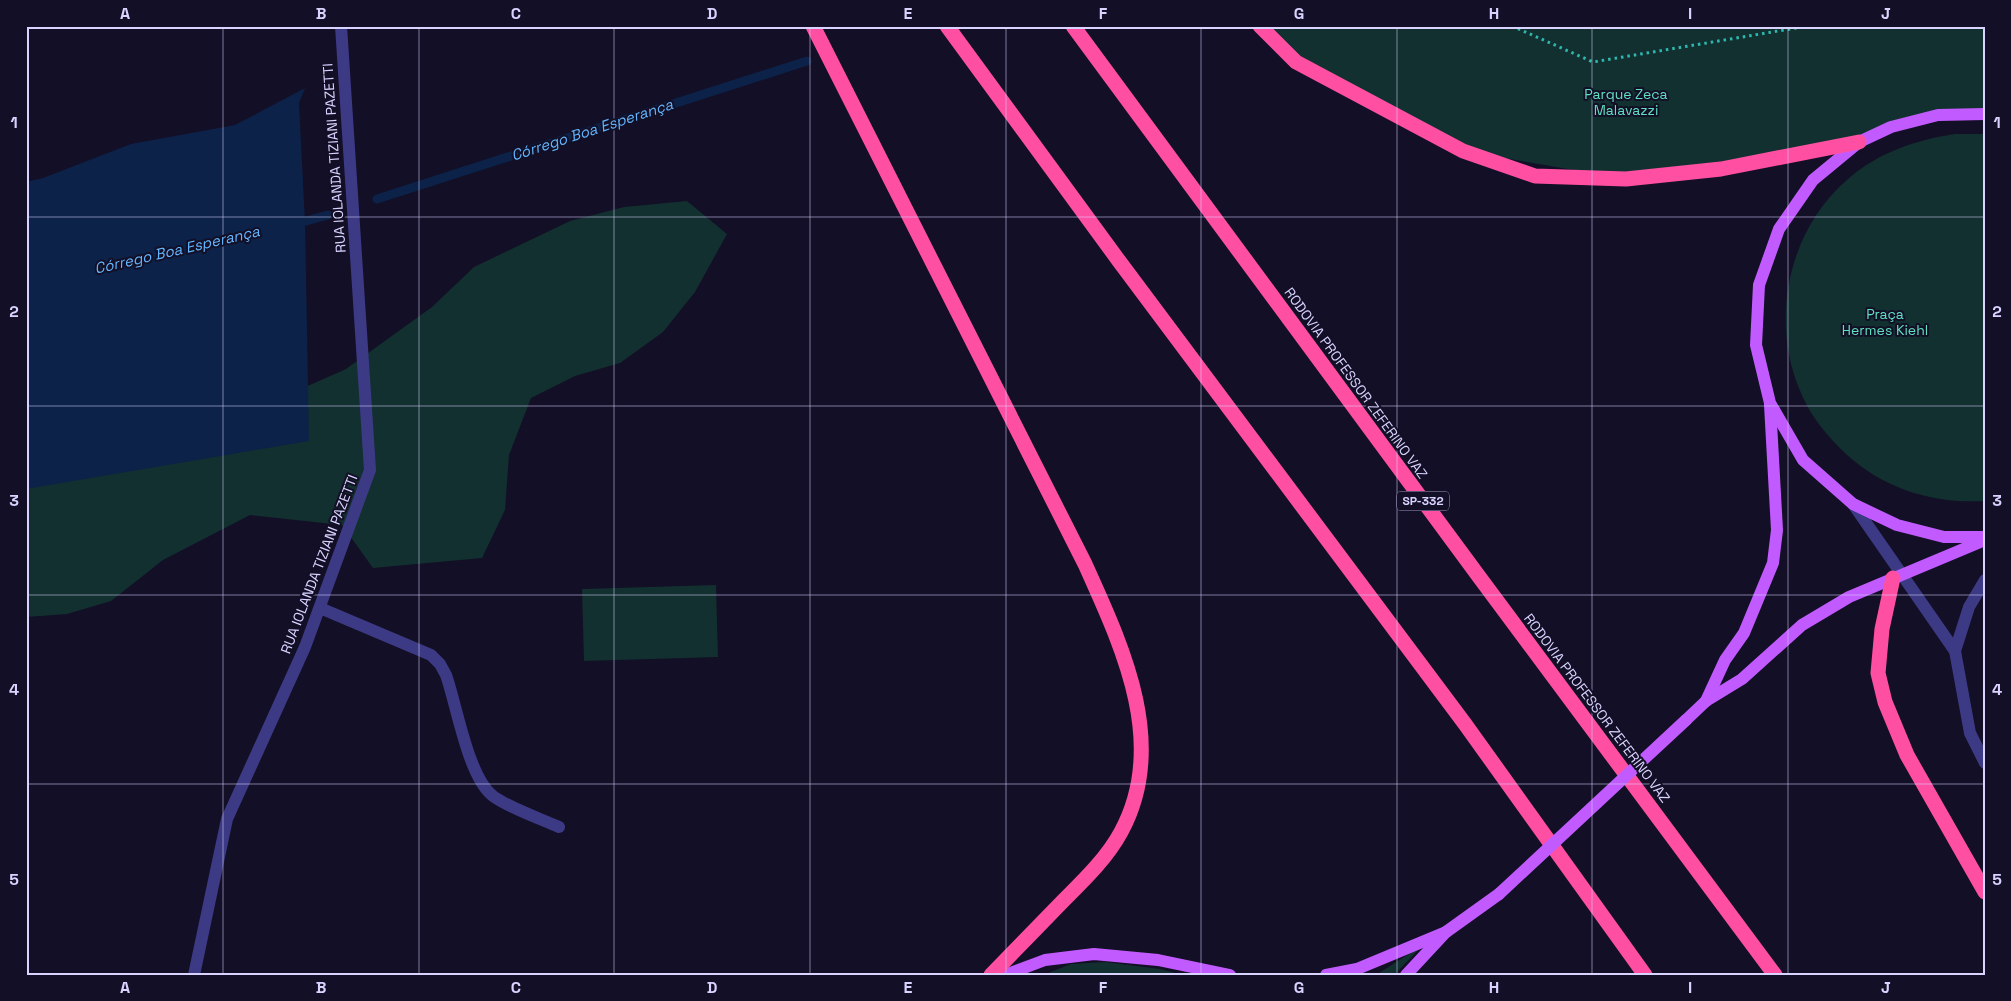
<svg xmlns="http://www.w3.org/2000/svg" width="2011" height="1001" font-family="'Space Grotesk',sans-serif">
<rect width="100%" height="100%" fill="#130f26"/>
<g fill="#12302f">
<polygon points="1260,26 1985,26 1985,114 1938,115 1859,142 1626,179 1463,151 1296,62"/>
<path d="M 1955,134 L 1985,134 L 1985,501 C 1933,504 1884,489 1846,454 C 1827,436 1811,417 1801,393 C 1769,321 1788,230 1848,179 C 1879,152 1916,140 1955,134 Z"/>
<polygon points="687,201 727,234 695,292 663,332 620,363 575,376 531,398 509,455 505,510 482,558 373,568 342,525 250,515 163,560 111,601 67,614 26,617 26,453 294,392 346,369 432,307 474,267 570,221 624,207"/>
<polygon points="716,585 718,657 584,661 582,589"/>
<polygon points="1423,945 1394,975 1376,975"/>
<polygon points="1105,962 1160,969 1183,975 1043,975 1071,964"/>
</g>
<polygon fill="#0c2248" points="305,88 299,103 305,222 309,441 26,489 26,182 43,178 131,144 235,125"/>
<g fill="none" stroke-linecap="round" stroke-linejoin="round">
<g stroke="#0c2248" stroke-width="9">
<polyline points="377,199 807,61"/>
<polyline points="295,224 328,215"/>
</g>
<polyline stroke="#2fb8b0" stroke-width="3" stroke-dasharray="2.5 4" stroke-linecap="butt" points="1512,26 1593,62 1808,26"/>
<g stroke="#3d3a85" stroke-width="12">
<polyline points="1853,504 1955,651 1970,733 1985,763"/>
<path d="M 320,608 L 431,655 L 440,664 L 446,675 C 457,706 468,777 493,796 C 507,807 541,819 559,827"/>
<polyline points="1955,651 1969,607 1985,580"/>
<polyline points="194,975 227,819 305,647 370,470 341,26"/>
</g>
<g stroke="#c25bff" stroke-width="12">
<polyline points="1985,114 1938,115 1891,127 1859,142 1813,180 1779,229 1759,285 1756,345 1770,403 1803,460 1853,504 1897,525 1944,537 1985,537"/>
<polyline points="1706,701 1725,660 1744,633 1773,563 1777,530 1770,405"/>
<polyline points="1686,720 1706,701 1742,679 1802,625 1849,597 1985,540"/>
<polyline points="1005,975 1045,960 1094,954 1158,960 1230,975"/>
<polyline points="1326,975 1357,969 1446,932"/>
<polyline points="1406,975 1446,932 1499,894"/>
</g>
<g stroke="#ff4fa3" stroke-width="15">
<path d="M 813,26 L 1085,564 C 1122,646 1169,744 1121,832 C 1107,858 1084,880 1063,901 C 1039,926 1015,950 991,975"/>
<polyline points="947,26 1119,261 1465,724 1645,975"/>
<polyline points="1073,26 1480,578 1775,975"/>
<polyline points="1260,26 1296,62 1463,151 1535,176 1626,179 1721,169 1859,142"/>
<polyline points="1893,578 1882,629 1878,673 1885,702 1907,755 1985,892"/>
</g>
<polyline stroke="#c25bff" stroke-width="12" points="1499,894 1686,720"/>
</g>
<path fill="none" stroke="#d9d4ff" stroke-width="1" stroke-opacity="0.55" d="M 223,26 L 223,975M 419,26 L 419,975M 614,26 L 614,975M 810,26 L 810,975M 1006,26 L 1006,975M 1201,26 L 1201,975M 1397,26 L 1397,975M 1592,26 L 1592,975M 1788,26 L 1788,975M 26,217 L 1985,217M 26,406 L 1985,406M 26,595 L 1985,595M 26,784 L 1985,784"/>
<g text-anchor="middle" stroke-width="4" stroke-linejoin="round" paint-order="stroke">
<rect fill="#130f26" stroke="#9e99be" stroke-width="1" x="1397" y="491.5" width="52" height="19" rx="4"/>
<g font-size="12" font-weight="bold" fill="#d9d4ff">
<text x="1423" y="505">SP-332</text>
</g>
<g font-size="14" fill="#5fe0c0" stroke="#130f26">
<text x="1626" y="99">Parque Zeca<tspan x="1626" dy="16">Malavazzi</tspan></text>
<text x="1885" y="319">Praça<tspan x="1885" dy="16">Hermes Kiehl</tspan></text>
</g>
<g font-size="14" fill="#d9d4ff" stroke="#130f26">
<text transform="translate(334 158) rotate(-94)" y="5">RUA IOLANDA TIZIANI PAZETTI</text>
<text transform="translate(1356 383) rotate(54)" y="5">RODOVIA PROFESSOR ZEFERINO VAZ</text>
<text transform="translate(319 564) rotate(-69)" y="5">RUA IOLANDA TIZIANI PAZETTI</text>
<text transform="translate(1597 708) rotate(53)" y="5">RODOVIA PROFESSOR ZEFERINO VAZ</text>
</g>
<g font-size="15" font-style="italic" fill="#62b6ff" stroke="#130f26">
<text transform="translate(592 130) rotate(-18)" y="5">Córrego Boa Esperança</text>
<text transform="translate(177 250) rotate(-13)" y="5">Córrego Boa Esperança</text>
</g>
</g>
<rect width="2011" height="1001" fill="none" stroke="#130f26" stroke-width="55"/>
<rect x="28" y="28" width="1956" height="946" fill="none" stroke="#d9d4ff" stroke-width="2"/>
<g font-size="16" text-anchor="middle" font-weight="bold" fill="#d9d4ff">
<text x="125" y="19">A</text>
<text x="321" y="19">B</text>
<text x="516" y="19">C</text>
<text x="712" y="19">D</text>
<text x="908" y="19">E</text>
<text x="1103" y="19">F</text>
<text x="1299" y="19">G</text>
<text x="1494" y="19">H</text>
<text x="1690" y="19">I</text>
<text x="1886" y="19">J</text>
<text x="14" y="128">1</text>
<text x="1997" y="128">1</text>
<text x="14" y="317">2</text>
<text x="1997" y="317">2</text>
<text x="14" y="506">3</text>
<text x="1997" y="506">3</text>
<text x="14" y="695">4</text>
<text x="1997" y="695">4</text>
<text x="14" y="885">5</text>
<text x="1997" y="885">5</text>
<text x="125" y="993">A</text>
<text x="321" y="993">B</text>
<text x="516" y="993">C</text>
<text x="712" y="993">D</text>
<text x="908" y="993">E</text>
<text x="1103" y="993">F</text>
<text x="1299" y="993">G</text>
<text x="1494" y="993">H</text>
<text x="1690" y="993">I</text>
<text x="1886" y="993">J</text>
</g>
</svg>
